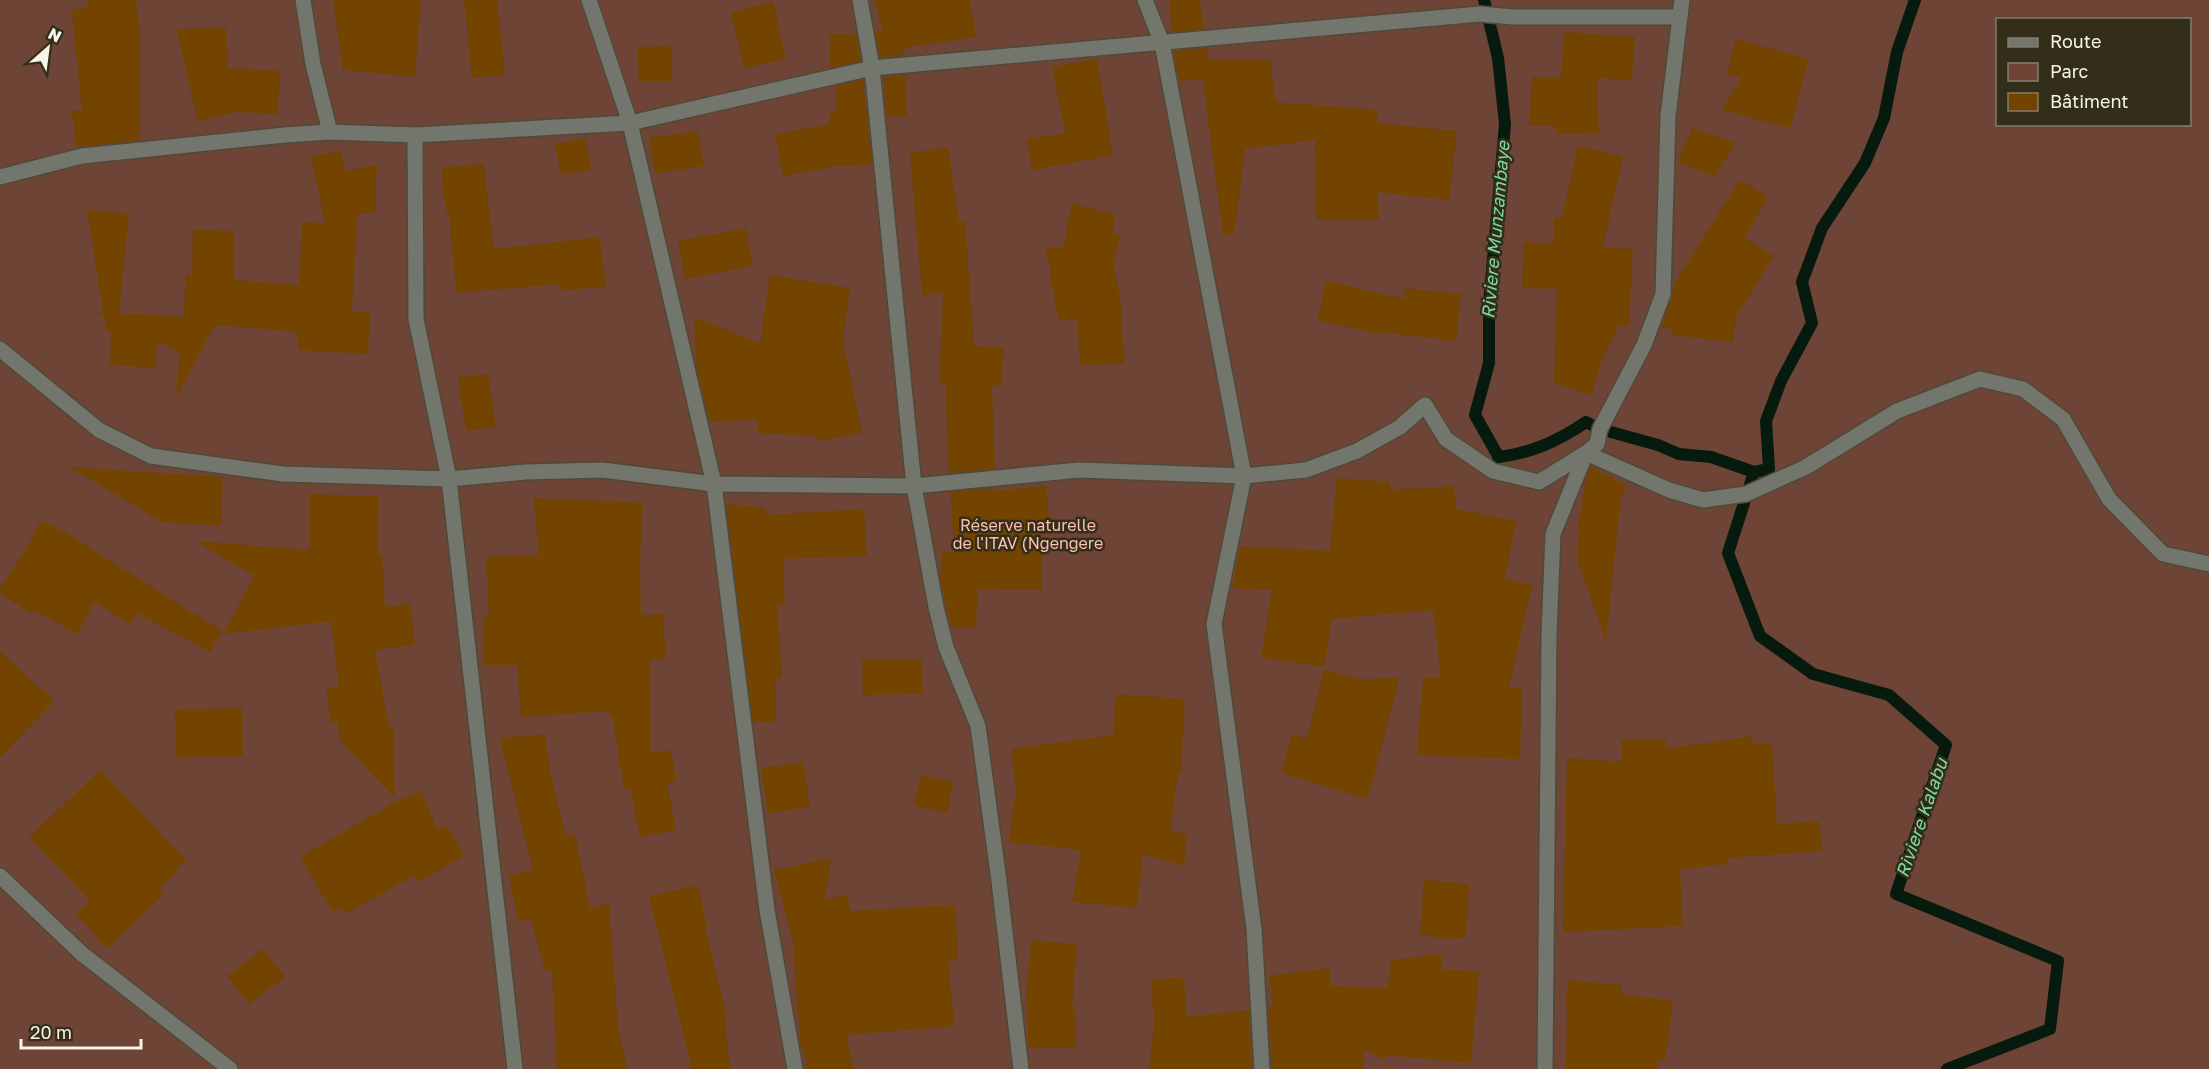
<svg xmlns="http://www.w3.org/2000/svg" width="2209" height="1069" font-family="'Golos Text',sans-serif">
<rect width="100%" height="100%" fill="#332e1a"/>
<path fill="#6e4437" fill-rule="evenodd" d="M 0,0 L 2209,0 L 2209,1069 L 0,1069 ZM 1998,20 L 2190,20 L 2190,124 L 1998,124 Z"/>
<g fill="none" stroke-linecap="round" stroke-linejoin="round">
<g stroke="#061b0e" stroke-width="12">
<path d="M 1484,0 L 1498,58 L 1505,124 L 1489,304 L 1489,363 L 1475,415 L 1497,454 L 1498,457 C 1532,453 1558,441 1586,422 L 1600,429 L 1658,445 L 1679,454 L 1711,457 L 1754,472"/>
<polyline points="1754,472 1728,553 1760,636 1813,674 1889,695 1946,745 1896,894 2058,961 2050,1029 1947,1069"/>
<polyline points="1754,472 1769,469 1766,421 1781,381 1812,323 1802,282 1822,228 1865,163 1884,118 1897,52 1915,0"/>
</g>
</g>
<g fill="#734400">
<polygon points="87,0 136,0 140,29 140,140 77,147 71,111 82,110 72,10 88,7"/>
<polygon points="333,0 421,0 415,77 343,70"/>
<polygon points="464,0 497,0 505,75 472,78"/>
<polygon points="875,0 970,0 976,37 903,48 904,55 880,57 875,31 883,30"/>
<polygon points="1169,0 1200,0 1204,29 1172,32"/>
<polygon points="773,2 786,59 744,68 731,12"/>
<polygon points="226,28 228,68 280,71 278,114 235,112 198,121 176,29"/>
<polygon points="1565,32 1635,37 1632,80 1597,78 1599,133 1556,134 1556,126 1529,126 1532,77 1561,77"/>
<polygon points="856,33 861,61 829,68 829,35"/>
<polygon points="1736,39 1809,59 1790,128 1722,110 1741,78 1727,74"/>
<polygon points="671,46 672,81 639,81 637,47"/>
<polygon points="1207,48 1208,60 1270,59 1276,102 1378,110 1377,123 1457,131 1449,200 1378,192 1379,219 1316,220 1315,140 1245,149 1234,235 1223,235 1203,79 1179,81 1174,51"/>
<polygon points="1097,59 1113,155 1032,170 1027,139 1065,133 1052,67"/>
<polygon points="905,75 907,116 887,116 883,77"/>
<polygon points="863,80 872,165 837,166 783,176 775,134 829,124 829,111 837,110 835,86"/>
<polygon points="1692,128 1735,143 1715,177 1678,162"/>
<polygon points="698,131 704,166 655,174 650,138"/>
<polygon points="586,139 591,169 561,175 555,144"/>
<polygon points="1578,146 1623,156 1603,247 1633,249 1629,326 1619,325 1604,354 1591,395 1554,383 1557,289 1522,288 1524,242 1553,244 1554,217 1562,218"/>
<polygon points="948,147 959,222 965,222 974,346 1004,348 1001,386 992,385 995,468 949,473 945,383 939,382 943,294 922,295 910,153"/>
<polygon points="341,151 345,171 377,165 375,212 357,215 352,311 370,312 368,354 298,350 298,332 215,325 176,398 180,353 157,341 156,368 110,365 111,331 106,331 104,315 98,312 103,312 87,209 129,214 119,313 183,317 186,275 192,276 193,230 234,231 233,280 299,285 302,222 325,223 311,156"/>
<polygon points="484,164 494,249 600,237 606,286 560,291 559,284 456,293 449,212 446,212 441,168"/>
<polygon points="1739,180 1768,196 1745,238 1774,256 1736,317 1733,342 1672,335 1673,329 1661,328 1672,297 1673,286"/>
<polygon points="1072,204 1115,214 1113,233 1120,235 1114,265 1121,303 1124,364 1080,365 1077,318 1058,321 1046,248 1063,247"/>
<polygon points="746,228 753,266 685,279 678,241"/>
<polygon points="770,275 850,288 843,340 862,433 818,441 816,436 757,433 758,419 710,422 697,370 694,317 760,343"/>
<polygon points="1326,281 1404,299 1405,288 1461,294 1456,341 1379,332 1379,334 1318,320"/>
<polygon points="488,374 496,427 466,431 458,378"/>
<polygon points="69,467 223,477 221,526 162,522"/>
<polygon points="1591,467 1627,485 1618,504 1620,505 1606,641 1577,560 1580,529 1578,528 1586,478"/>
<polygon points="1337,478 1390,482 1389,490 1454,486 1456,509 1516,521 1505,579 1532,585 1509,687 1522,688 1520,759 1417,755 1423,678 1441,678 1433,610 1332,619 1324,667 1261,658 1272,590 1232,588 1240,546 1330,551"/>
<polygon points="1046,486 1051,531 1042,532 1042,590 978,589 976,628 951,627 941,581 942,551 955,552 950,492 996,488 996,491"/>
<polygon points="310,494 379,496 377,554 382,554 385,607 410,604 415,645 375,650 389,727 393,727 395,798 339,740 338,722 331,723 326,689 339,687 331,621 223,634 254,576 195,541 309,550"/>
<polygon points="534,498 643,503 640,564 641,615 663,614 666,659 650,660 651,753 671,750 676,781 667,783 676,830 640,837 630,788 624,789 612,714 606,714 606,711 521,717 517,665 484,665 484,615 489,615 486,557 539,555"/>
<polygon points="726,504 766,508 765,515 864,509 867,556 783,559 785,605 777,605 782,678 775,678 776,721 753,722"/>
<polygon points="41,520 60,529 222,631 210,652 137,613 130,624 95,602 77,634 34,610 31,614 0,593 0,588 24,552"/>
<polygon points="0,651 54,701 0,758"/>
<polygon points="922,659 923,694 863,695 862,660"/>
<polygon points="1324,670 1360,679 1399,678 1368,799 1281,773 1292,734 1307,739"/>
<polygon points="1116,694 1185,699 1181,773 1178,773 1170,830 1187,835 1184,866 1143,854 1137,908 1072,902 1081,850 1009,842 1015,796 1017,796 1011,749 1113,735"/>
<polygon points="242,708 243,756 176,757 175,710"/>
<polygon points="545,734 549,765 565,835 575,834 590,908 609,904 618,1027 627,1069 557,1069 552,970 545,971 531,919 518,921 509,875 533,870 500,738"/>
<polygon points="1752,736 1752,744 1772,743 1777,824 1819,821 1822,851 1728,858 1728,864 1680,869 1683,926 1563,932 1567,758 1621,762 1621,739 1666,739 1666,749"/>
<polygon points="803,762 810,806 768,814 761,768"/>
<polygon points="100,770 186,860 160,889 164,895 107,948 76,914 90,901 29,837"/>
<polygon points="921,775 954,782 947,813 914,805"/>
<polygon points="421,791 438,830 447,825 464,856 417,882 413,876 346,914 342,907 333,913 300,857 397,801"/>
<polygon points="831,858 825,899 847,895 850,911 955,905 958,960 948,961 955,1026 847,1035 853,1069 807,1069 804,1050 802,1050 800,1041 793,942 774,870"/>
<polygon points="1424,880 1469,884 1466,938 1446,939 1420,934"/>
<polygon points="698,885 707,928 705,928 724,1005 730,1069 692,1069 649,896"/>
<polygon points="1031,940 1077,944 1072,1010 1076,1010 1076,1047 1028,1047 1028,999 1026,999"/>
<polygon points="263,949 285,977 249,1004 227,976"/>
<polygon points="1441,954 1441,969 1479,972 1471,1063 1386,1055 1384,1060 1364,1050 1364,1069 1272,1069 1268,1007 1273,1007 1269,976 1329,968 1331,986 1388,988 1391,960"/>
<polygon points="1184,977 1187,1017 1249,1010 1252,1069 1149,1069 1154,1024 1151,980"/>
<polygon points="1568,980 1622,985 1621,994 1673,1001 1665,1061 1657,1060 1658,1069 1566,1069 1567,1012 1565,1012"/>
</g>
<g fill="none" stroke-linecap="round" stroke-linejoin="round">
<g stroke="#4f4a37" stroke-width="18">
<g id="minor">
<polyline points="303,0 313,64 330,132"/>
<polyline points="589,0 630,123 714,484 767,910 795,1069"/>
<polyline points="860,0 872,68 914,486 936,607 946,647 978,726 999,881 1021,1069"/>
<polyline points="1145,0 1162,43 1244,476 1214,624 1254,929 1262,1069"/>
<polyline points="415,135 416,319 449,479 515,1069"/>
<polyline points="0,177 82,156 285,135 330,132 415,135 630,123 872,68 1480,14 1513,17 1680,17"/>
<polyline points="0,349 99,430 151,456 283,474 449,479 526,472 602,470 714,484 914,486 1079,470 1244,476 1306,470 1357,451 1400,427 1425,405 1446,439 1493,471 1539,482 1586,453 1597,444 1600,429 1644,345 1663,294 1668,116 1682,0"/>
<polyline points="1586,453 1669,490 1703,500 1746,494 1806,467 1897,411 1980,379 2023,389 2063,419 2109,499 2163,554 2209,564"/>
<polyline points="0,876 81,953 230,1069"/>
<polyline points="1545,1069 1549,634 1553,534 1586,453"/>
</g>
</g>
<use href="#minor" stroke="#72766c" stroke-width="15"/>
</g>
<g text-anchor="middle" stroke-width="5" stroke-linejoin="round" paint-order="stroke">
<g font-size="16" fill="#fec0ae" stroke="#332e1a">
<text x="1028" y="531">Réserve naturelle<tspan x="1028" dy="18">de l'ITAV (Ngengere</tspan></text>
</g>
<g font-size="18" font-style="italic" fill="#7bdc9f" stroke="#332e1a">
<text transform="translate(1496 230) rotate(-85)" y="6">Riviere Munzambaye</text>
<text transform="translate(1922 818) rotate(-71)" y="6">Riviere Kalabu</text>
</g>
</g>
<rect x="1996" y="18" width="195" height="108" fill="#332e1a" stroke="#827e6c" stroke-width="1.5"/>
<rect x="2008" y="38" width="30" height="9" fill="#72766c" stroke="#827e6c" stroke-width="1.5"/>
<text x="2050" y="48" font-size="18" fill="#f8f5e8">Route</text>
<rect x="2008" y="63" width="30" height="18" fill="#6e4437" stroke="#827e6c" stroke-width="1.5"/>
<text x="2050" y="78" font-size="18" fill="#f8f5e8">Parc</text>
<rect x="2008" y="93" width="30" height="18" fill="#734400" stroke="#827e6c" stroke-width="1.5"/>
<text x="2050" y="108" font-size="18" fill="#f8f5e8">Bâtiment</text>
<g transform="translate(48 48) rotate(28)" stroke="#332e1a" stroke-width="4.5" paint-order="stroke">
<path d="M0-4.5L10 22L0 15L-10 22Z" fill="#f8f5e8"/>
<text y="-9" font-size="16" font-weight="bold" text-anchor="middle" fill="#f8f5e8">N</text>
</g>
<path d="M21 1039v9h120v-9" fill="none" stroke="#f8f5e8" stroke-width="3"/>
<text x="30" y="1039" font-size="18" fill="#f8f5e8" stroke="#332e1a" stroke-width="4.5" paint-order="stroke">20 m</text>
</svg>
